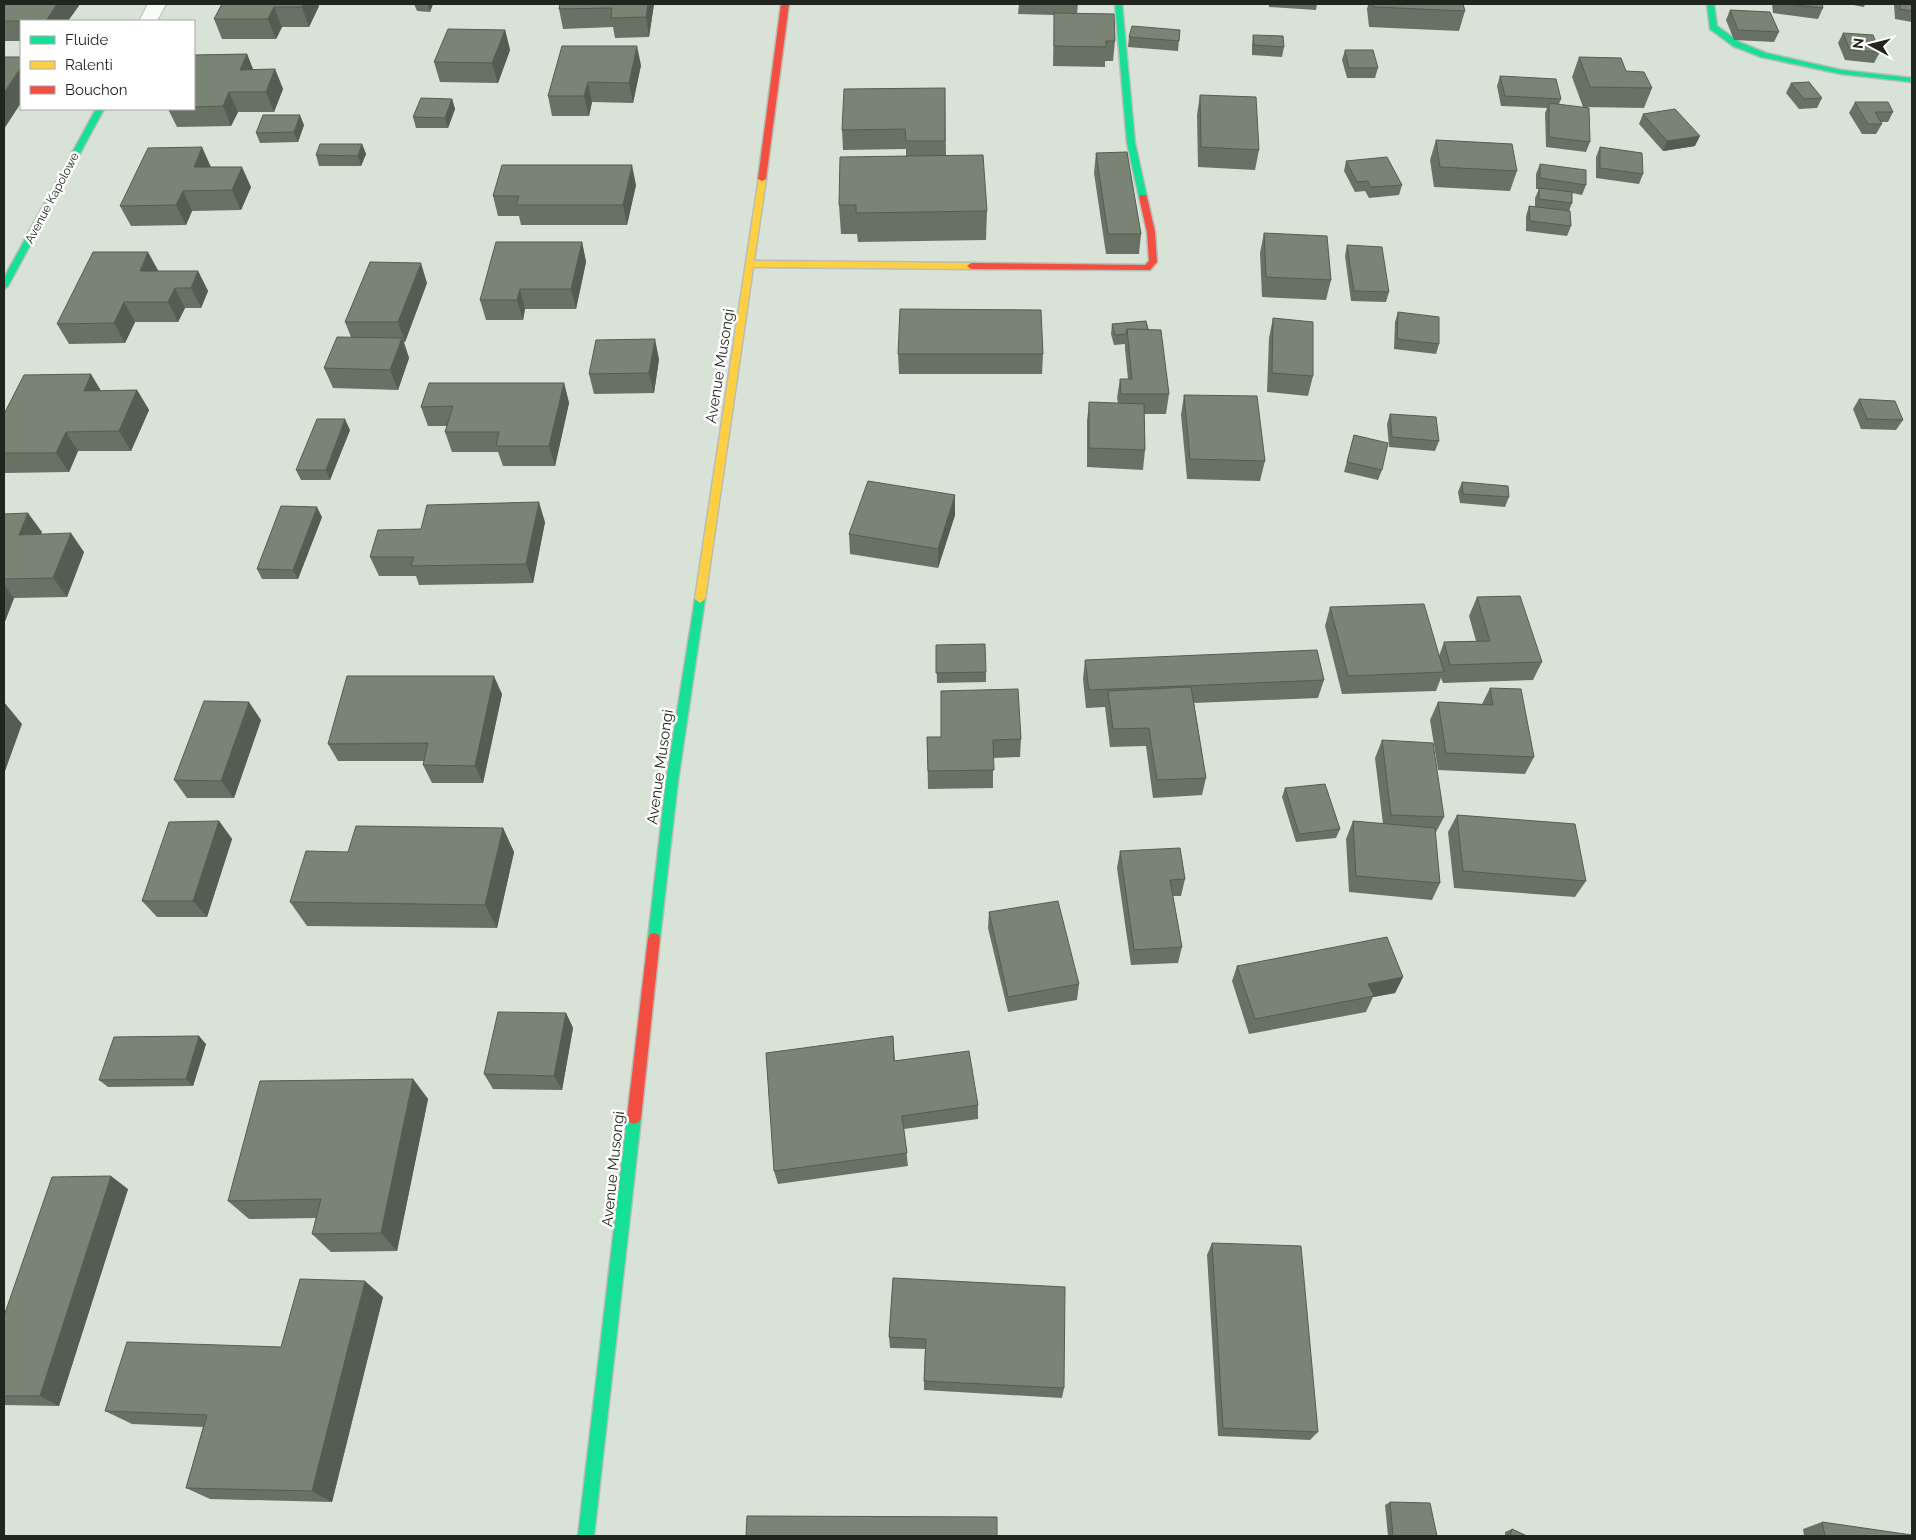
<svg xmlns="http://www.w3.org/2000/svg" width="1916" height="1540" font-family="Raleway,sans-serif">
<rect width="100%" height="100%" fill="#d9e2d6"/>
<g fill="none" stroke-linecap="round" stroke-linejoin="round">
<g stroke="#b7beb5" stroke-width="2">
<polygon id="street" points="148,4 166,4 157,21 139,21"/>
</g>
<g stroke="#b7beb5" stroke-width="3">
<g id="fast">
<polygon points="1115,4 1122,4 1135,143 1147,197 1143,199 1139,197 1127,143"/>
<polygon points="1707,4 1714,4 1717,26 1739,42 1766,53 1841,70 1912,78 1912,82 1841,74 1761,57 1733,46 1710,29"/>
<polygon points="96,109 104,109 8,286 4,289 4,278"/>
<polygon points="700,595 705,599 678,781 660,938 658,942 654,943 650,942 648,938 666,781 695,599"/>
<polygon points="634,1112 639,1114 641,1118 594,1536 578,1536 627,1118 629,1114"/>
</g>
</g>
<g stroke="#b7beb5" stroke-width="3">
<polygon id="slow" points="759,177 766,179 754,261 971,263 975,266 971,269 753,267 705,599 700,603 695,599"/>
</g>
<g stroke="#b7beb5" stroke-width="3">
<g id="jam">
<polygon points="781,4 789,4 766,179 762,181 758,179"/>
<polygon points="1140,195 1146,195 1147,197 1155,232 1157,262 1150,270 971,269 967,266 971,263 1145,265 1149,261 1147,232 1139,197"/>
<polygon points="654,933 658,934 660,938 641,1118 639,1122 634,1124 629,1122 627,1118 648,938 650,934"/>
</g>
</g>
<use href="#street" fill="#f9fbf9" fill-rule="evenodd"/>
<use href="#fast" fill="#16e098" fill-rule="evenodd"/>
<use href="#slow" fill="#ffcf43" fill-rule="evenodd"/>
<use href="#jam" fill="#f24e42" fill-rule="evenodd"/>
</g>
<g fill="#687264">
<polygon points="4,4 80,4 68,21 21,21 21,41 4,41"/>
<polygon points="222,4 319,6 309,27 282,27 276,39 222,39 214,19"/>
<polygon points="414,4 433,4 430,12 417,11"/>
<polygon points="560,4 654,4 649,37 615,38 613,27 563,29 559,9"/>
<polygon points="1019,4 1078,4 1077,13 1115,41 1113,61 1105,61 1105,67 1053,66 1054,15 1018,14"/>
<polygon points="1269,4 1317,4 1316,10 1269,7"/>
<polygon points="1346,4 1463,4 1465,11 1459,31 1369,27 1367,9 1368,5"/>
<polygon points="1772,4 1822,4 1823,8 1818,19 1773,13"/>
<polygon points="1848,4 1865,4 1864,7"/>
<polygon points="1894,4 1912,4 1912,22 1895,19"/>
<polygon points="1730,10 1779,32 1774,42 1734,40 1726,20"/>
<polygon points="505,30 510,50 498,83 440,82 434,62"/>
<polygon points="1180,30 1178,51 1128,47 1129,37"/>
<polygon points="1843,33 1880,52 1874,63 1845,60 1838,43"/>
<polygon points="1253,35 1284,47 1282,57 1252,55 1252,45"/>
<polygon points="1345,50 1378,68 1375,78 1347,78 1342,60"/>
<polygon points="247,54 253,70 275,69 283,89 274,112 238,112 231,126 177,127 168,109 194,109 194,55"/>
<polygon points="1579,57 1626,71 1652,88 1644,108 1583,107 1572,77"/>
<polygon points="641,65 633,103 592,102 589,116 552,116 548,96"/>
<polygon points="1500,76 1561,99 1559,104 1590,142 1586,152 1546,147 1545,113 1547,108 1501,106 1497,86"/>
<polygon points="1791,83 1822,98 1817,108 1799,109 1786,93"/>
<polygon points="945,88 946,155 987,211 986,240 858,242 857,234 841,234 839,205 906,156 906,149 843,150 842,130"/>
<polygon points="1200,95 1259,150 1255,170 1198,167 1197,115"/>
<polygon points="452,99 455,109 448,128 416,128 413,117"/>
<polygon points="1855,102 1893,112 1888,122 1881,122 1882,124 1876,134 1862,134 1849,113"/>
<polygon points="1643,114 1695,146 1663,151 1639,124"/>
<polygon points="304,125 298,142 260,143 256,133"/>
<polygon points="1436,140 1517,171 1510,191 1434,187 1430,160"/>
<polygon points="362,144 366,154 361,166 319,166 316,155"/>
<polygon points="1600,147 1643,174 1639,184 1596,178 1596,157"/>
<polygon points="1096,153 1141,234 1139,254 1106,254 1094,173"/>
<polygon points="1346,161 1402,185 1399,195 1369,198 1365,191 1355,192 1344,171"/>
<polygon points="1540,164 1586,185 1582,195 1572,193 1572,203 1569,211 1571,226 1567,236 1526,231 1526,216 1529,206 1535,207 1535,198 1539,189 1536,189 1536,174"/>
<polygon points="211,167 251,187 241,210 192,211 186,225 131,226 120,206"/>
<polygon points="636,185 627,225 521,225 519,216 498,216 493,196"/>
<polygon points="1264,233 1331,280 1326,300 1262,297 1260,253"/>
<polygon points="582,242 586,262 576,309 525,309 523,320 486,320 480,300"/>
<polygon points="1347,245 1389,292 1386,302 1351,301 1345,256"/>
<polygon points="158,271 198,271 208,291 201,308 185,308 178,322 135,322 125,343 69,344 57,324"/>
<polygon points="427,283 405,342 404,342 409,358 398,390 333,388 324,368 351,337 345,322"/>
<polygon points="1398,312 1439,344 1436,354 1394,349 1395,322"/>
<polygon points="1273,318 1313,376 1308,396 1267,392 1269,338"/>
<polygon points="1146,321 1169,394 1166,414 1144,414 1145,450 1143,470 1087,467 1087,421 1089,402 1118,403 1117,398 1120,379 1128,379 1125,349 1125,344 1114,345 1111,334 1112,324"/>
<polygon points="898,354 1043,354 1042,374 899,374"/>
<polygon points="659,359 654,393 594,394 589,374"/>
<polygon points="564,383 569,403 555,466 503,466 498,452 452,452 445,432 447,426 428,426 421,407"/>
<polygon points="137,390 149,410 131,451 78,451 69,472 4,473 4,414 101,391"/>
<polygon points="1184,395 1265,461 1260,481 1187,479 1181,415"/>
<polygon points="1859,399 1903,420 1896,430 1861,429 1853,409"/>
<polygon points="1390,414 1439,441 1435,451 1389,447 1387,424"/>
<polygon points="350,430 330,480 301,480 296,470"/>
<polygon points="1354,435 1382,470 1378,480 1344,472"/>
<polygon points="1462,482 1509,497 1505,507 1460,503 1458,492"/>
<polygon points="4,514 42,532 41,534 84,552 67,597 14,598 4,624"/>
<polygon points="955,515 938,568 850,554 849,534"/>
<polygon points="322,517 298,579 262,579 257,569"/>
<polygon points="545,522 533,583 419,585 416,576 379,576 370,557 421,529"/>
<polygon points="1477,597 1542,662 1533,680 1443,683 1441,678 1436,691 1342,694 1325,626 1330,607 1439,656 1444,642 1476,641 1469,616"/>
<polygon points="936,645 986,672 986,682 937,683"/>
<polygon points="1085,660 1324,680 1318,698 1194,703 1206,778 1202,795 1153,798 1146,746 1110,747 1105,707 1086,708 1083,679"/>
<polygon points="1490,688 1534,757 1525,774 1438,770 1430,720 1438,702 1482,704"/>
<polygon points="502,694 483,783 432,783 423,765 424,761 338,761 328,744"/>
<polygon points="261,720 234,798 187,798 174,780"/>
<polygon points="927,737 1021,739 1020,757 993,758 993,788 928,789"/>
<polygon points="1382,740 1444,817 1435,834 1440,883 1432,900 1349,892 1346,839 1353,821 1383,824 1375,758"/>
<polygon points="1285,788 1340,829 1336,838 1296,842 1282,797"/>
<polygon points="1457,815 1586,881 1575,897 1454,888 1448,832"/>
<polygon points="219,821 232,839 207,917 157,917 142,901"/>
<polygon points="503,828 514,852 497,928 307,926 290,902"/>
<polygon points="1120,851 1185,879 1181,896 1173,896 1182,947 1178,963 1131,965 1117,868"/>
<polygon points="989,912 1079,984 1077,1000 1008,1012 988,928"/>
<polygon points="1237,966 1403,977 1395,993 1373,997 1366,1012 1249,1034 1232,981"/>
<polygon points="566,1013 573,1028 562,1090 493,1089 484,1074"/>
<polygon points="893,1036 895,1061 978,1105 978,1119 904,1129 908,1166 778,1184 774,1171"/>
<polygon points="206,1044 193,1086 108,1087 99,1080"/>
<polygon points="413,1079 428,1099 397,1251 331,1252 312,1234 316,1218 249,1219 228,1201"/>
<polygon points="128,1189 59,1406 4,1405 4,1316"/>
<polygon points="1212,1243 1318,1432 1310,1440 1218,1436 1207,1255"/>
<polygon points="893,1278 1064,1388 1062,1398 924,1390 924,1381 925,1349 890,1348 889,1337"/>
<polygon points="383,1297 332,1502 210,1499 186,1488 203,1427 132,1424 105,1411 281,1347"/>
<polygon points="1390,1502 1437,1536 1388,1536 1385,1505"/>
<polygon points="1822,1522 1912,1536 1804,1536 1803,1529"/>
<polygon points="1512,1529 1527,1536 1505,1536 1505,1532"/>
</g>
<g fill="#555c51">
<polygon points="57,4 80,4 68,21 46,21"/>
<polygon points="304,4 318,4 319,6 309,27 302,7"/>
<polygon points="428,4 433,4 430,12"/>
<polygon points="648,4 654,4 649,37 646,17"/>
<polygon points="274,7 282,27 276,39 268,19"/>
<polygon points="505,30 510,50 498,83 492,63"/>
<polygon points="637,46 641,65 633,103 629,83"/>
<polygon points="247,54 255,74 240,70"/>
<polygon points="21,67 21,103 4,129 4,93"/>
<polygon points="275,69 283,89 274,112 266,92"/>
<polygon points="588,82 592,102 589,116 584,96"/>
<polygon points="229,92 238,112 231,126 223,106"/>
<polygon points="452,99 455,109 448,128 445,118"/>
<polygon points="300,115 304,125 298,142 294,132"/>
<polygon points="1700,136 1695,146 1663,151 1667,141"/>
<polygon points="362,144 366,154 361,166 358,156"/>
<polygon points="202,147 211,167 194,167"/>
<polygon points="632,165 636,185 627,225 623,205"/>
<polygon points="242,167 251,187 241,210 232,190"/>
<polygon points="183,191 192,211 186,225 176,205"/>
<polygon points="582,242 586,262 576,309 571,289"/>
<polygon points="148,252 159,272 140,271"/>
<polygon points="421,263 427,283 405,342 398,322"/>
<polygon points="198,271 208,291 201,308 191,288"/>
<polygon points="175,288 185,308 178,322 168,302"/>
<polygon points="520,289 525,309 523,320 517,300"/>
<polygon points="124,302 135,322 125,343 114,323"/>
<polygon points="402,338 409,358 398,390 390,370"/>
<polygon points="655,339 659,359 654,393 649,373"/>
<polygon points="91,374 103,394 84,391"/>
<polygon points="564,383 569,403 555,466 549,446"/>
<polygon points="137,390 149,410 131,451 119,431"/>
<polygon points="345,419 350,430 330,480 326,470"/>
<polygon points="66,432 78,451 69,472 56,453"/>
<polygon points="955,495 955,515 938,568 938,549"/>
<polygon points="539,502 545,522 533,583 526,564"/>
<polygon points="317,507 322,517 298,579 293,570"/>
<polygon points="28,513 42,532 33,554 19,535"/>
<polygon points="71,533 84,552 67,597 53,578"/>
<polygon points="4,585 14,598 4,624"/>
<polygon points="494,676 502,694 483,783 475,766"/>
<polygon points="4,702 22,724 4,774"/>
<polygon points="249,702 261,720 234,798 221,781"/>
<polygon points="219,821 232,839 207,917 193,901"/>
<polygon points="503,828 514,852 497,928 485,905"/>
<polygon points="1403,977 1395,993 1373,997 1368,984"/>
<polygon points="566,1013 573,1028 562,1090 554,1076"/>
<polygon points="199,1036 206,1044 193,1086 186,1079"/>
<polygon points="413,1079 428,1099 397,1251 381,1233"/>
<polygon points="111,1176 128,1189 59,1406 40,1396"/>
<polygon points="365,1281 383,1297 332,1502 312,1491"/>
</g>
<g fill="#798474" stroke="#555c51">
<polygon points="4,4 57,4 46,21 4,21"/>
<polygon points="222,4 304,4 302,7 274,7 268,19 214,19"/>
<polygon points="560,4 648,4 646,17 611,18 612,8 559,9"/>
<polygon points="1373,4 1463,4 1465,11 1374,7"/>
<polygon points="1785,4 1822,4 1823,8"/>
<polygon points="1900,4 1912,4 1912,11 1900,9"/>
<polygon points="1730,10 1770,12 1779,32 1738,30"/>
<polygon points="1054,13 1114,14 1115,41 1106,41 1106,47 1054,46"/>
<polygon points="1132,26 1180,30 1179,41 1129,37"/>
<polygon points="448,29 505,30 492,63 434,62"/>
<polygon points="1843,33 1873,35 1880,52 1850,50"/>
<polygon points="1253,35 1283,36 1284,47 1254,45"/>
<polygon points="562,46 637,46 629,83 588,82 584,96 548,96"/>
<polygon points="1345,50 1373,50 1378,68 1349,68"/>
<polygon points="247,54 240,70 275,69 266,92 229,92 223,106 194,107 194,55"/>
<polygon points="4,57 21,57 21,67 4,93"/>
<polygon points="1579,57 1621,58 1626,71 1644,72 1652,88 1590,87"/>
<polygon points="1500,76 1556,79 1561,99 1505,96"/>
<polygon points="1809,82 1822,98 1804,99 1791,83"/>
<polygon points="945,88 945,141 906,141 905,129 842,130 844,89"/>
<polygon points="1200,95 1256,97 1259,150 1201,147"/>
<polygon points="421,98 452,99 445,118 413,117"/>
<polygon points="1855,102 1888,102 1893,112 1875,112 1882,124 1868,124"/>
<polygon points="1549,103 1589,108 1590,142 1549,137"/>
<polygon points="1675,109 1700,136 1667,141 1643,114"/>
<polygon points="263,115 300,115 294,132 256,133"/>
<polygon points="1436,140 1512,144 1517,171 1440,167"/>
<polygon points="320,144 362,144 358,156 316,155"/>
<polygon points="202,147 194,167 242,167 232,190 183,191 176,205 120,206 148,148"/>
<polygon points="1600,147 1642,153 1643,174 1600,168"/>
<polygon points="1127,152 1141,234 1108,234 1096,153"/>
<polygon points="983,155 987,211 856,213 856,205 839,205 840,157"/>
<polygon points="1387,157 1402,185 1371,187 1368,181 1357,182 1346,161"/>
<polygon points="1540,164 1586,170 1586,185 1540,178"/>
<polygon points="502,165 632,165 623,205 516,205 519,196 493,196"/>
<polygon points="1539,188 1572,192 1572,203 1539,199"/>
<polygon points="1529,206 1570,211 1571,226 1530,221"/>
<polygon points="1264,233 1327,236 1331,280 1266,277"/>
<polygon points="496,242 582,242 571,289 520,289 517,300 480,300"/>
<polygon points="1347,245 1382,247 1389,292 1354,291"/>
<polygon points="93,252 148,252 140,271 198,271 191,288 175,288 168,302 124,302 114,323 57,324"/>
<polygon points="370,262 421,263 398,322 345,322"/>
<polygon points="900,309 1041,310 1043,354 898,354"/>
<polygon points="1398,312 1439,317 1439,344 1397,339"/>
<polygon points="1273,318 1313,322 1313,376 1272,373"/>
<polygon points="1146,321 1148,330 1127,329 1126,334 1115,335 1112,324"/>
<polygon points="1127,329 1161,330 1169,394 1121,394 1120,379 1132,379"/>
<polygon points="337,337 402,338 390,370 324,368"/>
<polygon points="655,339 649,373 589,374 596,340"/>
<polygon points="91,374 84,391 137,390 119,431 66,432 56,453 4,453 4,414 24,375"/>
<polygon points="429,383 564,383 549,446 496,446 499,432 445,432 453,406 421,407"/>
<polygon points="1184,395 1257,396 1265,461 1190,459"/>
<polygon points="1859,399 1895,401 1903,420 1867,419"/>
<polygon points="1089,402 1144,404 1145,450 1089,448"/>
<polygon points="1390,414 1436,417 1439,441 1392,437"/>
<polygon points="317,419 345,419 326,470 296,470"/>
<polygon points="1354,435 1388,443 1382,470 1347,462"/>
<polygon points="868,481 955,495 938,549 849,534"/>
<polygon points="1462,482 1508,486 1509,497 1463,494"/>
<polygon points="539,502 526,564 411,566 414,557 370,557 378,530 421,529 427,505"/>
<polygon points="281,506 317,507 293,570 257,569"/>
<polygon points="28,513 19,535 71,533 53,578 4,579 4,514"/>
<polygon points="1520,596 1542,662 1450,665 1444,642 1490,641 1477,597"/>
<polygon points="1424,604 1444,672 1348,676 1330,607"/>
<polygon points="985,644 986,672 936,673 936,645"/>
<polygon points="1317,650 1324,680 1089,690 1085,660"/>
<polygon points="347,676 494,676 475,766 423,765 428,743 328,744"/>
<polygon points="1191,687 1206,778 1157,780 1149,728 1113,729 1108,691"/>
<polygon points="1490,688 1521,689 1534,757 1446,753 1438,702 1493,705"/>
<polygon points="1018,689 1021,739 993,740 994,770 928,771 927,737 941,737 941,691"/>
<polygon points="204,701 249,702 221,781 174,780"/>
<polygon points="1382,740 1433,743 1444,817 1391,815"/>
<polygon points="1325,784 1340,829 1299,834 1285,788"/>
<polygon points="1457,815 1575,824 1586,881 1463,871"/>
<polygon points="219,821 193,901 142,901 169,822"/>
<polygon points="1353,821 1435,828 1440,883 1356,876"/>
<polygon points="356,826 503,828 485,905 290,902 306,851 348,852"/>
<polygon points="1180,848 1185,879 1170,880 1182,947 1134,950 1120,851"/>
<polygon points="1058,901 1079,984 1008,997 989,912"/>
<polygon points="1387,937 1403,977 1368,984 1374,996 1255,1019 1237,966"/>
<polygon points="498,1012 566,1013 554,1076 484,1074"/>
<polygon points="199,1036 186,1079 99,1080 114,1037"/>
<polygon points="893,1036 894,1061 969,1051 978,1105 902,1116 907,1153 774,1171 766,1053"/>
<polygon points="413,1079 381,1233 312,1234 321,1199 228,1201 260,1081"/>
<polygon points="111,1176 40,1396 4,1396 4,1316 52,1177"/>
<polygon points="1212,1243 1301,1246 1318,1432 1223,1428"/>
<polygon points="893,1278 1065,1287 1064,1388 924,1381 926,1339 889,1337"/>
<polygon points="300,1279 365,1281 312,1491 186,1488 207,1415 105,1411 127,1342 281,1347"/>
<polygon points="1390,1502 1430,1503 1437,1536 1393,1536"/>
<polygon points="747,1516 997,1517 997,1536 746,1536"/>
<polygon points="1822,1522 1912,1535 1912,1536 1825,1536"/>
<polygon points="1512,1529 1527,1536 1510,1536"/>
</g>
<g text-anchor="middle" stroke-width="5" stroke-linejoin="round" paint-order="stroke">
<g font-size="12" fill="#20251d" stroke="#fff">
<text transform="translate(52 198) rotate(-62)" y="4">Avenue Kapolowe</text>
</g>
<g font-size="15" fill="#20251d" stroke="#fff">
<text transform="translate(720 366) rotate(-81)" y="5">Avenue Musongi</text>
<text transform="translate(660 767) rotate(-82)" y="5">Avenue Musongi</text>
<text transform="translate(613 1169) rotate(-84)" y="5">Avenue Musongi</text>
</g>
</g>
<rect width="1916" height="1540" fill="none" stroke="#20251d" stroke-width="10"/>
<rect x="20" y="20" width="175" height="90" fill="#ffffff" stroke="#a6a8a5"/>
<rect x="30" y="36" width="25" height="8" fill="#16e098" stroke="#a6a8a5"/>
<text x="65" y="45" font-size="15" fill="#20251d">Fluide</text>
<rect x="30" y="61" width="25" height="8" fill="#ffcf43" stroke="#a6a8a5"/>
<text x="65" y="70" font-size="15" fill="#20251d">Ralenti</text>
<rect x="30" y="86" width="25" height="8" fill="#f24e42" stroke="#a6a8a5"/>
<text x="65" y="95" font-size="15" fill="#20251d">Bouchon</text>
<g transform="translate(1871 45) rotate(277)" stroke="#ffffff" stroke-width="4" paint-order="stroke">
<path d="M0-4L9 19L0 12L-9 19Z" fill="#20251d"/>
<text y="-8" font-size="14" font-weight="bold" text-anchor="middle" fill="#20251d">N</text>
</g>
</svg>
